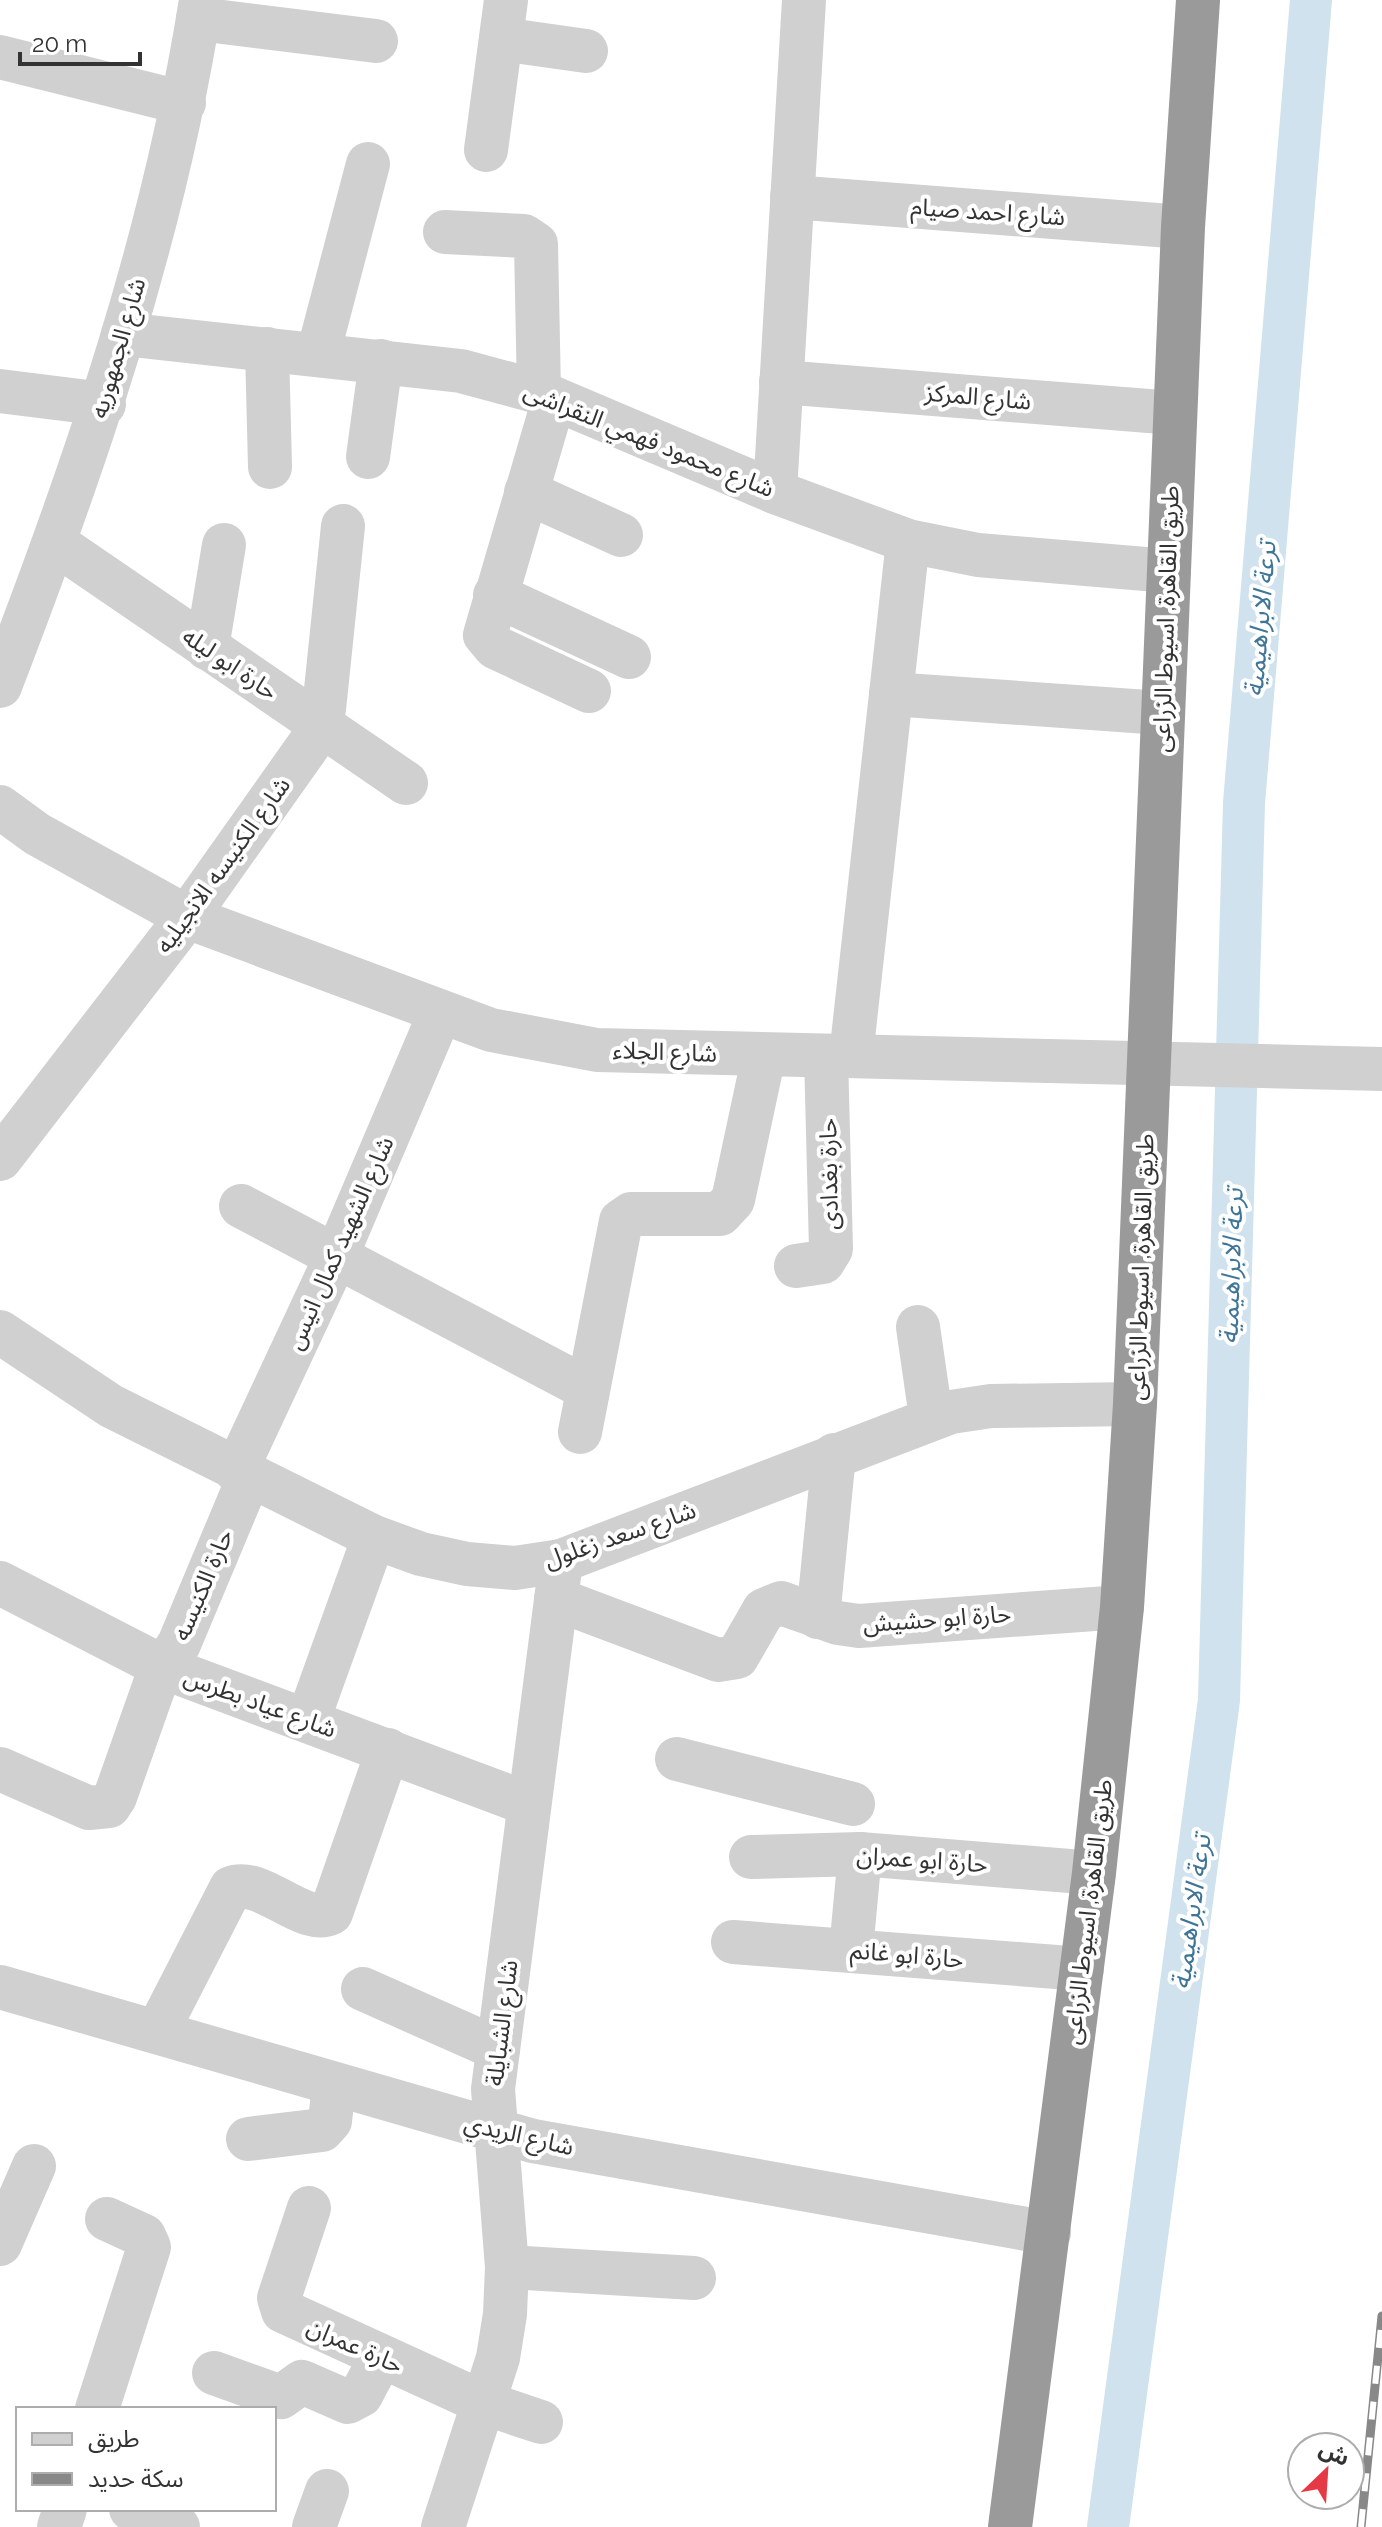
<svg xmlns="http://www.w3.org/2000/svg" width="1382" height="2527" font-family="Raleway,'Noto Sans Arabic',sans-serif">
<rect width="100%" height="100%" fill="#fff"/>
<g fill="none" stroke-linecap="round" stroke-linejoin="round">
<polyline stroke="#cfe2ee" stroke-width="42" points="1108,2527 1219,1700 1244,803 1311,0"/>
<g stroke="#d0d0d0" stroke-width="44">
<polyline points="198,19 376,41"/>
<polyline points="501,39 586,51"/>
<polyline points="0,57 184,103"/>
<polyline points="486,150 506,0"/>
<polyline points="792,197 1183,227"/>
<polyline points="445,232 524,236 536,244 539,392"/>
<polyline points="123,334 461,371 539,392 775,492 908,541 978,555 1169,571"/>
<polyline points="267,349 270,467"/>
<polyline points="318,354 368,164"/>
<polyline points="781,382 1174,413"/>
<polyline points="0,391 104,404"/>
<polyline points="554,399 485,635 495,647 589,691"/>
<polyline points="368,457 381,361"/>
<polyline points="526,492 621,535"/>
<polyline points="775,492 804,0"/>
<polyline points="55,543 406,783"/>
<polyline points="495,595 629,657"/>
<polyline points="207,648 224,545"/>
<path d="M 0,686 C 86,463 164,237 201,0"/>
<polyline points="891,694 1162,713"/>
<polyline points="0,807 37,834 187,917 491,1030 597,1050 1382,1069"/>
<polyline points="851,1056 908,541"/>
<polyline points="0,1159 187,917 313,739 324,709 343,526"/>
<polyline points="241,1206 588,1389"/>
<polyline points="796,1266 823,1262 831,1249 826,1056"/>
<polyline points="918,1327 931,1417"/>
<polyline points="0,1332 111,1406 374,1537 421,1554 467,1564 515,1568 561,1561 951,1412 991,1406 1135,1404"/>
<polyline points="580,1432 621,1221 631,1214 720,1214 733,1200 764,1055"/>
<polyline points="236,1471 336,1257 440,1013"/>
<polyline points="0,1583 165,1668 529,1804"/>
<polyline points="556,1599 718,1660 737,1657 764,1610 781,1603 838,1623 859,1626 1122,1607"/>
<polyline points="818,1617 834,1455"/>
<polyline points="308,1720 374,1537"/>
<polyline points="677,1759 853,1804"/>
<polyline points="0,1769 89,1808 109,1806 115,1797 157,1678 179,1644 249,1477"/>
<polyline points="751,1857 860,1854 1094,1873"/>
<polyline points="733,1942 1082,1969"/>
<polyline points="851,1950 860,1854"/>
<polyline points="0,1987 533,2141 1049,2233"/>
<polyline points="363,1989 498,2049"/>
<path d="M 157,2032 L 231,1888 C 262,1876 303,1927 331,1913 L 388,1750"/>
<polyline points="248,2139 322,2130 330,2121 334,2084"/>
<polyline points="309,2208 279,2298 283,2311 484,2403 541,2422"/>
<polyline points="0,2244 34,2166"/>
<polyline points="507,2267 694,2278"/>
<polyline points="214,2373 281,2397 302,2382 348,2402 361,2395 381,2357"/>
<polyline points="97,2409 149,2247 144,2236 107,2219"/>
<polyline points="131,2509 178,2527"/>
<polyline points="59,2527 65,2509"/>
<polyline points="314,2527 327,2491"/>
<polyline points="443,2527 498,2358 505,2314 507,2267 493,2089 561,1561"/>
</g>
<polyline stroke="#9a9a9a" stroke-width="44" points="1010,2527 1094,1873 1122,1607 1135,1404 1183,227 1198,0"/>
<g stroke="#888" stroke-width="9">
<polyline id="rail" points="1361,2527 1382,2316"/>
</g>
<use href="#rail" stroke="#fff" stroke-width="6" stroke-dasharray="18" stroke-linecap="butt"/>
</g>
<g text-anchor="middle" stroke-width="8" stroke-linejoin="round" paint-order="stroke">
<g font-size="24" fill="#333" stroke="#fff">
<text transform="translate(988 212) rotate(4)" y="8">شارع احمد صيام</text>
<text transform="translate(118 348) rotate(-74)" y="8">شارع الجمهوريه</text>
<text transform="translate(978 397) rotate(5)" y="8">شارع المركز</text>
<text transform="translate(649 440) rotate(22)" y="8">شارع محمود فهمي النقراشى</text>
<text transform="translate(1166 619) rotate(-88)" y="8">طريق القاهرة, اسيوط الزراعى</text>
<text transform="translate(230 664) rotate(34)" y="8">حارة ابو ليله</text>
<text transform="translate(223 865) rotate(-54)" y="8">شارع الكنيسه الانجيليه</text>
<text transform="translate(665 1052) rotate(2)" y="8">شارع الجلاء</text>
<text transform="translate(829 1174) rotate(-91)" y="8">حارة بغدادى</text>
<text transform="translate(340 1243) rotate(-66)" y="8">شارع الشهيد كمال انيس</text>
<text transform="translate(1141 1267) rotate(-88)" y="8">طريق القاهرة, اسيوط الزراعى</text>
<text transform="translate(620 1535) rotate(-19)" y="8">شارع سعد زغلول</text>
<text transform="translate(203 1585) rotate(-67)" y="8">حارة الكنيسه</text>
<text transform="translate(937 1619) rotate(-4)" y="8">حارة ابو حشيش</text>
<text transform="translate(260 1703) rotate(20)" y="8">شارع عياد بطرس</text>
<text transform="translate(922 1860) rotate(4)" y="8">حارة ابو عمران</text>
<text transform="translate(1088 1912) rotate(-83)" y="8">طريق القاهرة, اسيوط الزراعى</text>
<text transform="translate(907 1955) rotate(5)" y="8">حارة ابو غانم</text>
<text transform="translate(502 2023) rotate(-83)" y="8">شارع الشبايلة</text>
<text transform="translate(519 2135) rotate(13)" y="8">شارع الريدي</text>
<text transform="translate(355 2346) rotate(24)" y="8">حارة عمران</text>
</g>
<g font-size="26" font-style="italic" fill="#3f7597" stroke="#fff">
<text transform="translate(1260 619) rotate(-85)" y="9">ترعة الابراهيمية</text>
<text transform="translate(1231 1266) rotate(-88)" y="9">ترعة الابراهيمية</text>
<text transform="translate(1191 1912) rotate(-82)" y="9">ترعة الابراهيمية</text>
</g>
</g>
<rect x="16" y="2407" width="260" height="104" fill="#ffffff" stroke="#adadad" stroke-width="2"/>
<rect x="32" y="2433" width="40" height="12" fill="#d0d0d0" stroke="#adadad" stroke-width="2"/>
<text x="88" y="2447" font-size="24" fill="#333333">طريق</text>
<rect x="32" y="2473" width="40" height="12" fill="#888888" stroke="#adadad" stroke-width="2"/>
<text x="88" y="2487" font-size="24" fill="#333333">سكة حديد</text>
<g transform="translate(1326 2471) rotate(25)"><circle r="38" fill="#ffffff" stroke="#adadad" stroke-width="2"/>
<path d="M0-6L14 30L0 20L-14 30Z" fill="#e63946"/>
<text y="-12" font-size="22" font-weight="bold" text-anchor="middle" fill="#333333">ش</text>
</g>
<path d="M20 52v12h120v-12" fill="none" stroke="#333333" stroke-width="4"/>
<text x="32" y="52" font-size="24" fill="#333333" stroke="#ffffff" stroke-width="6" paint-order="stroke">20 m</text>
</svg>
